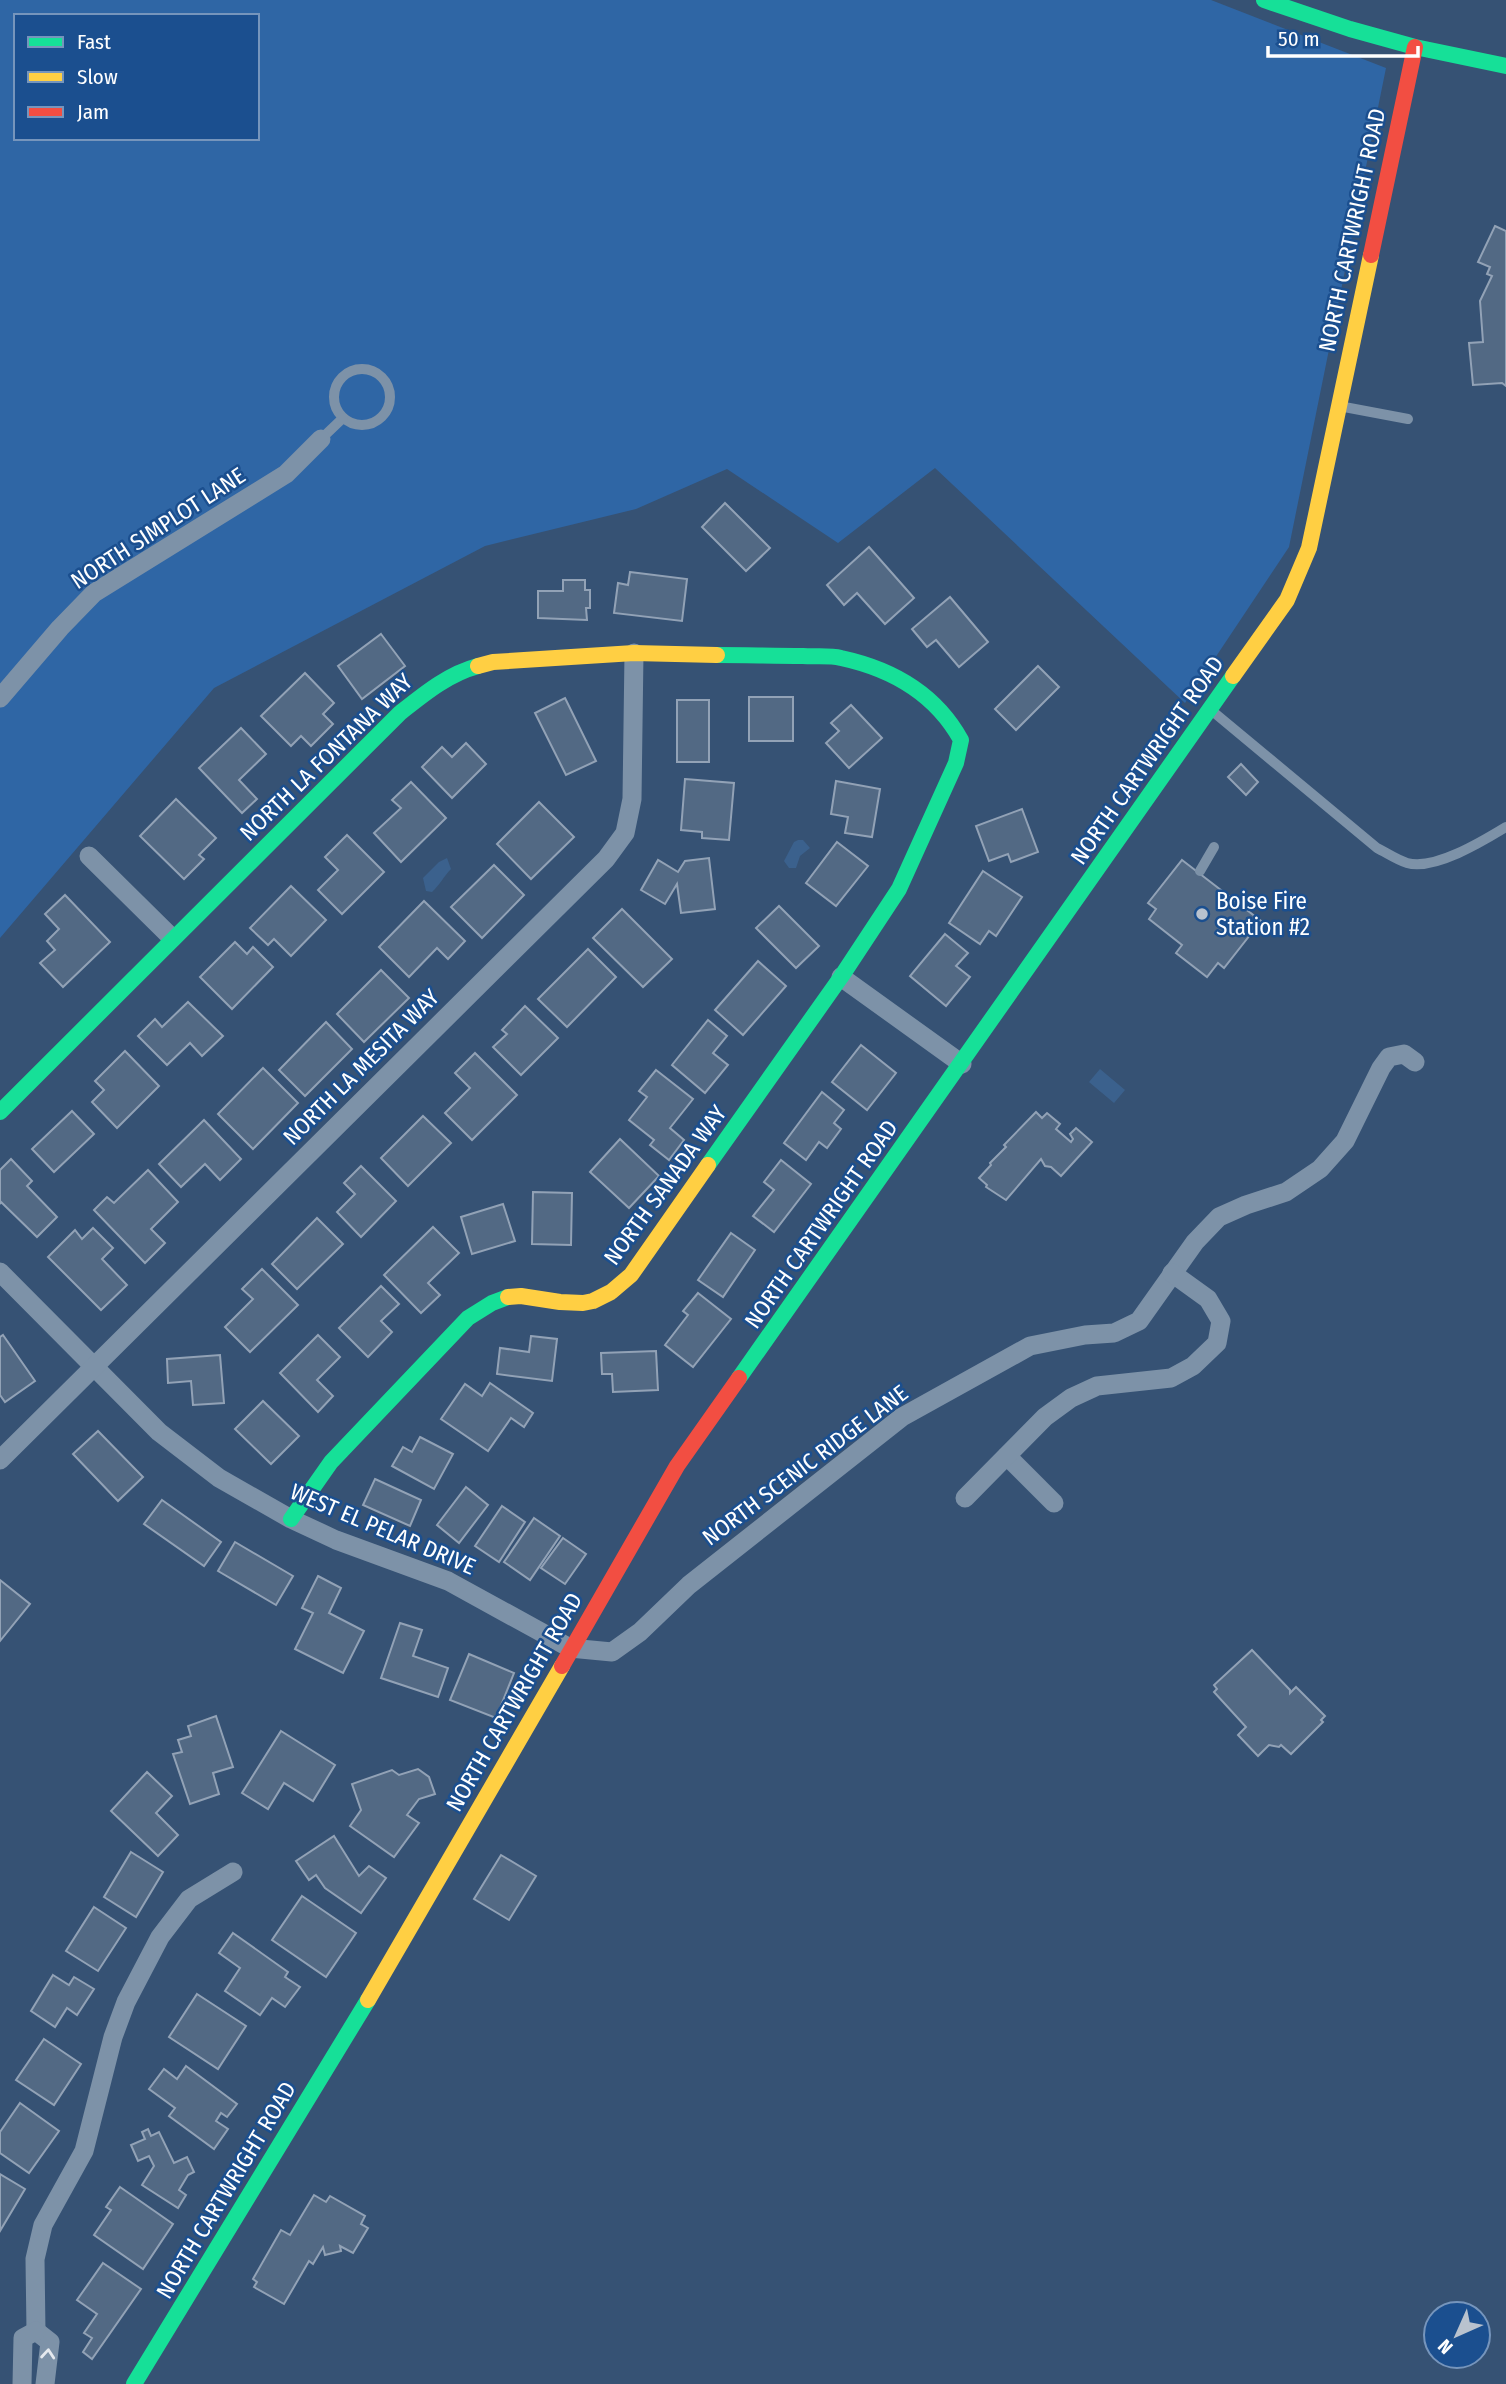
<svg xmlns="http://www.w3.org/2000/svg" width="1506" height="2384" font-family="'Fira Sans Condensed',sans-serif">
<rect width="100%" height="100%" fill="#365274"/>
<path fill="#2f66a5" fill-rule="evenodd" d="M 0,0 L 1211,0 L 1386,68 L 1289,547 L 1185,703 L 935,468 L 838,543 L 727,469 L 636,509 L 485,546 L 214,688 L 0,938 ZM 16,16 L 257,16 L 257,138 L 16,138 Z"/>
<g fill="#3b618d">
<polygon points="798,840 803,840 810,848 800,856 796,868 789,868 784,861 794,842"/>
<path d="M 447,858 L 451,869 C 444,876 439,886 432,892 L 426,891 L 423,878 L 439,862 Z"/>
<polygon points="1100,1069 1125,1090 1114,1103 1089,1082"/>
</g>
<g fill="#526984" stroke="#92a2b6" stroke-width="2">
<polygon points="1495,226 1506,231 1506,386 1502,383 1473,385 1469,343 1483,342 1480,301 1492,276 1487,274 1490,267 1478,262"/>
<polygon points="725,503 770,548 746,571 702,527"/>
<polygon points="869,547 914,598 885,624 857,593 844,605 827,585"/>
<polygon points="630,572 687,579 682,621 614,613 618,583 628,585"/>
<polygon points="563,580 585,580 585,590 590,590 590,608 586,608 587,620 538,618 538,591 563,591"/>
<polygon points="950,597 988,642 959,667 936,640 927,647 912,629"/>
<polygon points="381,634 405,666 362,699 338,666"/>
<polygon points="1038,666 1059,687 1016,730 995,709"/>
<polygon points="305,673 334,703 323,714 333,724 311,746 301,736 291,746 261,716"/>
<rect x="749" y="697" width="44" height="44"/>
<polygon points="565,698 596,761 566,775 535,713"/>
<rect x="677" y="700" width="32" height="62"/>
<polygon points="851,705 882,738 849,768 826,743 839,731 831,723"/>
<polygon points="241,728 266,754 239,780 257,799 242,813 199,768"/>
<polygon points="466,743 486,764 452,798 422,767 442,747 452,757"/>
<polygon points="1241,764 1258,782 1246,795 1228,777"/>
<polygon points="685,779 734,783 729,840 702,838 702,832 681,830"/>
<polygon points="836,781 880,789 872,837 845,833 848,817 831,814"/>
<polygon points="411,782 446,818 401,862 374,833 401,808 392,800"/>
<polygon points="176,799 216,838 199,855 204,859 184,879 140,836"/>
<polygon points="539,802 574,837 531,879 497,844"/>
<polygon points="1022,809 1038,852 1011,862 1008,854 989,861 976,826"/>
<polygon points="347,835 384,872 342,914 318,890 338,870 325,857"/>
<polygon points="837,842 868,866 836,906 806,883"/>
<polygon points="709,858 715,909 681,913 677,884 665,904 641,890 658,860 678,872 685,861"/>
<polygon points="1182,860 1261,921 1224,968 1218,963 1207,977 1176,953 1182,945 1149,919 1156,909 1148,903"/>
<polygon points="494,865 524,895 482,938 451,907"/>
<polygon points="983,871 1022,897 996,936 989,931 980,944 949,923"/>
<polygon points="291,886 326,920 291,956 274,939 268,945 250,928"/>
<polygon points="65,895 110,942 63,987 40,963 55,950 47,941 59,929 45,914"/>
<polygon points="424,901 465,941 448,959 437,948 409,977 379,947"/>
<polygon points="779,906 819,946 796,968 756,928"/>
<polygon points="622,909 672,959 643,987 593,938"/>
<polygon points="945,934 968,953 956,966 970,977 946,1006 910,976"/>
<polygon points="235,942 247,954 253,947 273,967 232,1009 200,977"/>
<polygon points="588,949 616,977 567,1027 538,999"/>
<polygon points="758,961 786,986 743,1035 715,1010"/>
<polygon points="381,970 409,998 364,1042 337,1014"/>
<polygon points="188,1002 223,1036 202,1056 190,1043 167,1065 138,1036 155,1019 162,1027"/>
<polygon points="525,1006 558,1038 521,1075 493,1047 507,1034 502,1030"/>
<polygon points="708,1020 727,1036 713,1053 728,1065 705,1093 672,1065"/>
<polygon points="326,1022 352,1049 305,1096 279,1070"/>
<polygon points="861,1045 896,1073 867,1110 832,1082"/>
<polygon points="125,1051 159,1086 117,1128 92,1102 104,1090 95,1081"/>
<polygon points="475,1053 517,1095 472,1140 445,1113 470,1088 455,1073"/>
<polygon points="263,1068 298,1103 253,1149 218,1114"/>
<polygon points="656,1070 693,1099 670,1128 684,1140 669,1160 650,1145 654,1140 629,1120 647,1097 639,1091"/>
<polygon points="822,1092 844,1110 834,1123 841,1129 827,1148 819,1142 806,1160 784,1143"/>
<polygon points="72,1111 94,1134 54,1172 32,1149"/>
<polygon points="1036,1112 1042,1118 1047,1113 1060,1124 1056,1129 1071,1142 1073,1139 1070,1134 1076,1128 1092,1142 1061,1176 1051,1167 1045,1166 1041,1159 1006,1200 986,1187 987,1185 979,1178 991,1165 990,1163 1006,1147 1004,1145"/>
<polygon points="423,1116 451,1143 408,1186 381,1158"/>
<polygon points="204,1120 241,1159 220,1180 205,1164 181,1187 159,1164"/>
<polygon points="620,1139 659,1176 629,1208 590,1172"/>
<polygon points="11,1159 32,1181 27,1186 57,1217 37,1237 1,1202 0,1204 0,1170"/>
<polygon points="781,1160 811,1184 774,1232 753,1216 774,1190 764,1182"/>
<polygon points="361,1166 396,1201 361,1237 337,1212 355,1194 344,1183"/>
<polygon points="148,1170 178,1202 151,1229 165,1243 145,1263 94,1210 107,1197 114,1203"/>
<polygon points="533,1192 572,1193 571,1245 532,1244"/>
<polygon points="503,1204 515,1241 472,1254 461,1217"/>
<polygon points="317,1218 343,1244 297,1289 272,1264"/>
<polygon points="433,1227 459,1253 428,1283 440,1295 421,1313 384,1275"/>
<polygon points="93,1228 113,1248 102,1259 127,1285 101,1310 48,1257 75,1230 82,1239"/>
<polygon points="731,1233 755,1250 723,1297 698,1280"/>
<polygon points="262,1269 298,1305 250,1352 225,1327 253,1299 242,1289"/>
<polygon points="381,1286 399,1304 381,1321 392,1332 368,1357 339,1328"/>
<polygon points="698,1293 731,1319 693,1367 665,1345 688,1315 683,1311"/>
<polygon points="3,1335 35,1381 5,1402 0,1395 0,1337"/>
<polygon points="318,1335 340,1357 317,1380 333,1396 318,1412 280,1373"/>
<polygon points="531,1336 557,1339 552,1381 497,1374 500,1348 529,1352"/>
<polygon points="656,1351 658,1390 613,1392 612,1374 602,1374 601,1353"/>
<polygon points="220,1355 224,1403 193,1405 191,1381 168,1383 167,1359"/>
<polygon points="490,1383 533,1413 524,1427 511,1418 488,1451 441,1419 465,1384 482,1396"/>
<polygon points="263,1401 299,1436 271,1464 235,1429"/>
<polygon points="98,1431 143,1477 118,1501 73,1454"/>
<polygon points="420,1437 453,1454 434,1489 392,1466 403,1447 412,1452"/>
<polygon points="375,1479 421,1500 410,1526 363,1505"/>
<polygon points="466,1487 488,1505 459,1543 437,1525"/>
<polygon points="162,1500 221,1542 204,1566 144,1524"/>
<polygon points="502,1506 525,1522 499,1562 475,1546"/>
<polygon points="534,1518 560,1536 530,1580 504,1562"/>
<polygon points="563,1538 586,1554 565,1584 541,1568"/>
<polygon points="235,1542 293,1576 276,1605 218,1571"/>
<polygon points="318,1576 341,1588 329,1613 364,1631 343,1673 295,1649 313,1613 302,1608"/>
<polygon points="0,1580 30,1604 0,1641"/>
<polygon points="400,1623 422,1630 413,1656 448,1668 438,1697 381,1678"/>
<polygon points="1252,1650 1290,1690 1290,1693 1296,1687 1325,1716 1321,1720 1323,1722 1291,1754 1281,1745 1279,1747 1269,1745 1258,1756 1238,1735 1246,1727 1214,1692 1217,1689 1214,1685"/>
<polygon points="469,1654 514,1673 496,1718 450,1700"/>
<polygon points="216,1716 233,1767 213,1773 219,1794 190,1804 173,1754 182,1752 178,1740 191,1736 188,1726"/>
<polygon points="281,1731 335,1765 313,1801 284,1783 268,1809 242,1793"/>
<polygon points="418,1769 429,1777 435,1794 419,1799 407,1815 419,1823 394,1857 350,1826 361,1810 352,1784 392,1770 399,1775"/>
<polygon points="147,1772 172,1796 156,1813 178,1835 158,1856 111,1811"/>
<polygon points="334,1836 359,1876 369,1866 386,1878 361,1913 325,1888 316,1875 309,1880 296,1861"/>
<polygon points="131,1852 163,1872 136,1917 104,1897"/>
<polygon points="501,1855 536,1876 509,1920 474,1899"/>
<polygon points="302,1896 356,1933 326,1977 272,1940"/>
<polygon points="94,1907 126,1928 98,1971 66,1951"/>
<polygon points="233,1933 288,1972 285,1977 300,1987 285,2007 272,1998 260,2015 225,1991 240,1968 219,1953"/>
<polygon points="53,1975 69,1985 74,1977 94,1989 77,2015 67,2008 55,2027 31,2011"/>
<polygon points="197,1994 246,2026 218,2069 169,2037"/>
<polygon points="44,2039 81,2064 54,2105 16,2080"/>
<polygon points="186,2066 237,2104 227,2117 221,2113 216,2121 228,2129 214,2149 169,2116 175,2108 149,2089 164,2069 177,2079"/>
<polygon points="20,2103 59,2131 29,2173 0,2153 0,2132"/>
<polygon points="148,2129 151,2136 159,2132 174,2163 187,2157 194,2172 188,2175 179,2190 186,2195 178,2208 142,2185 154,2166 149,2156 138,2161 131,2145 145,2139 142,2132"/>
<polygon points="0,2174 25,2189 0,2231"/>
<polygon points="120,2187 173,2224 143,2269 94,2235 111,2210 106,2207"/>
<polygon points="314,2195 326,2202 330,2196 365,2216 361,2224 368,2228 353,2253 340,2246 341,2251 325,2255 323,2247 313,2264 309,2261 284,2304 254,2287 257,2282 253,2279 281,2230 290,2235"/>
<polygon points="103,2263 141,2289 92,2359 83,2352 92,2338 84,2333 97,2314 77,2300"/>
</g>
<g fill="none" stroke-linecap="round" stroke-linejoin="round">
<g stroke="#7d92a8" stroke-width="10">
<circle cx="362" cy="397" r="28"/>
<polyline points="1339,406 1408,419"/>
<polyline points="321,439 343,418"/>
<path d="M 1211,710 L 1377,848 C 1387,853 1397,860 1407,863 C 1434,871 1483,841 1506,827"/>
<polyline points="1200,871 1214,847"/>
</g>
<g stroke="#7d92a8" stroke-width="19">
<polyline points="0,698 60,628 94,593 286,474 321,439"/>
<polyline points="89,856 172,938"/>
<polyline points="841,977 962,1064"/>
<polyline points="0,1272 159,1432 219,1478 291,1519 336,1540 448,1581 570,1648 612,1652 640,1632 689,1585 902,1417 1030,1346 1085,1335 1114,1333 1139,1321 1195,1242 1219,1217 1246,1205 1286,1192 1320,1169 1345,1141 1381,1068 1389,1057 1404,1054 1415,1062"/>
<polyline points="1007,1456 1054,1503"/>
<polyline points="0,1460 606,859 625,833 632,799 634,653"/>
<polyline points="965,1498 1045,1417 1071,1398 1097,1386 1171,1378 1193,1366 1217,1343 1221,1321 1208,1299 1172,1273"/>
<polyline points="36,2331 35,2259 43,2225 84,2151 113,2037 126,2002 160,1937 189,1899 233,1872"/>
<polyline points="36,2331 50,2342 45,2384"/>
<polyline points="22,2384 23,2338 36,2331"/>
</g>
<g stroke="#16e098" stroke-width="16">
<polyline points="1264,0 1350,29 1415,47 1506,66"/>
<path d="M 0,1112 L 400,713 C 424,694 448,674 478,666"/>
<path d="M 708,1165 L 841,977 L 899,889 L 956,763 L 961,740 C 935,693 892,669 841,658 C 829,655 815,657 803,656 C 774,656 745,655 717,655"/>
<polyline points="739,1378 1233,676"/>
<polyline points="291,1519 331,1462 468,1318 492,1303 508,1297"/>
<polyline points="134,2384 368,2000"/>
</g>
<g stroke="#ffcf43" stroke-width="16">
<polyline points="478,666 493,662 634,653 717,655"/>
<polyline points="1233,676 1287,600 1309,548 1371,255"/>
<polyline points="508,1297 521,1296 560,1302 583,1303 593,1301 611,1292 631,1275 708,1165"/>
<polyline points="368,2000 562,1666"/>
</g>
<g stroke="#f24e42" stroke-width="16">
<polyline points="1371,255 1415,47"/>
<polyline points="562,1666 677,1466 739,1378"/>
</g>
</g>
<defs><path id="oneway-chevron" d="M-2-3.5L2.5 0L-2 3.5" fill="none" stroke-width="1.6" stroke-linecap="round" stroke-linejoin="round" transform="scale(1.75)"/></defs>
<use stroke="#e5e9ee" href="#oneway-chevron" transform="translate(48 2354) rotate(-85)"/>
<circle fill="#b9c2ce" stroke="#1b4f8f" stroke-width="2.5" cx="1202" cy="914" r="7"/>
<g text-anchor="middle" stroke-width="5" stroke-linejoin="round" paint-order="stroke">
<g font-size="23" fill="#fff" stroke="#1b4f8f">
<text transform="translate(1352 230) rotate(-78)" y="8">NORTH CARTWRIGHT ROAD</text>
<text transform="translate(158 528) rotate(-33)" y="8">NORTH SIMPLOT LANE</text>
<text transform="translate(326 757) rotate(-44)" y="8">NORTH LA FONTANA WAY</text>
<text transform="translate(1147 760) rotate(-55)" y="8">NORTH CARTWRIGHT ROAD</text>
<text transform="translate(361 1067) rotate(-45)" y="8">NORTH LA MESITA WAY</text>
<text transform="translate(665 1185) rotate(-54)" y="8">NORTH SANADA WAY</text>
<text transform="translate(821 1224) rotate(-55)" y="8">NORTH CARTWRIGHT ROAD</text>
<text transform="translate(805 1465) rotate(-37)" y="8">NORTH SCENIC RIDGE LANE</text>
<text transform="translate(383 1529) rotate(23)" y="8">WEST EL PELAR DRIVE</text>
<text transform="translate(514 1702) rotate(-60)" y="8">NORTH CARTWRIGHT ROAD</text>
<text transform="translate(226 2190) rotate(-59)" y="8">NORTH CARTWRIGHT ROAD</text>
</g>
<g font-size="23" fill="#fff" stroke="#1b4f8f" text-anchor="start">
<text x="1216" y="909">Boise Fire<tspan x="1216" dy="26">Station #2</tspan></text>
</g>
</g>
<rect x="14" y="14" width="245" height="126" fill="#1b4f8f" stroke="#7695bc" stroke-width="2"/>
<rect x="28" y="37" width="35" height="10" fill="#16e098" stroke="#7695bc" stroke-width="2"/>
<text x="77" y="49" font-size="21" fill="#ffffff">Fast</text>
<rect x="28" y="72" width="35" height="10" fill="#ffcf43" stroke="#7695bc" stroke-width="2"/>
<text x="77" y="84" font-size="21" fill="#ffffff">Slow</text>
<rect x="28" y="107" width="35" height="10" fill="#f24e42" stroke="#7695bc" stroke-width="2"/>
<text x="77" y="119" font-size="21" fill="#ffffff">Jam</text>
<g transform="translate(1457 2335) rotate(225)"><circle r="33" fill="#1b4f8f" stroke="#7695bc" stroke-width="2"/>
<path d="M0-5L12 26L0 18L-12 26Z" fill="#b9c2ce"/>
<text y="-10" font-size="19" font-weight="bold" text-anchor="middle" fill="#ffffff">N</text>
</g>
<path d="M1268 46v10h150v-10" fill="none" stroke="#ffffff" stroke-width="3.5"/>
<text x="1278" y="46" font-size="21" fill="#ffffff" stroke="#1b4f8f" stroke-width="5" paint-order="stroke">50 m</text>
</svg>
